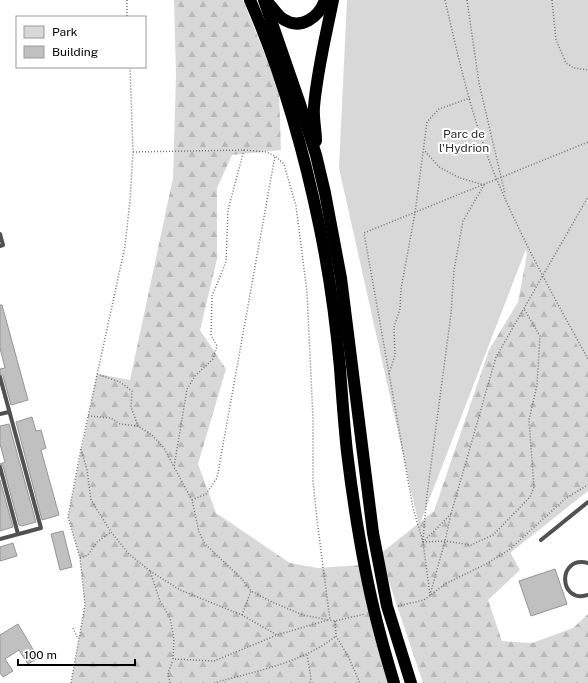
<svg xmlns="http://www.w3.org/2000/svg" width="588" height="683" font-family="'Public Sans',sans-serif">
<defs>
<pattern id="grass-tufts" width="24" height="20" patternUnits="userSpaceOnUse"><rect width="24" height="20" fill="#d8d8d8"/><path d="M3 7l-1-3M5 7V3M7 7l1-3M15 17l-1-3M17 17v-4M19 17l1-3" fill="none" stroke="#b8b8b8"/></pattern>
<pattern id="forest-firs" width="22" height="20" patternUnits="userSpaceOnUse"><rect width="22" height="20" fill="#d8d8d8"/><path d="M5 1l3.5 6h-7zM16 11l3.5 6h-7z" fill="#b8b8b8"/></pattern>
</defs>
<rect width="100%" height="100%" fill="#fff"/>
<polygon fill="url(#grass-tufts)" points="588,486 588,491 510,553 509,550 566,498 577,491"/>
<g fill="url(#forest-firs)">
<polygon points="174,0 243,0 279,90 281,150 232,155 217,188 217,259 200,330 226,369 198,464 216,513 290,563 318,568 361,565 390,683 71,683 85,605 80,558 68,517 97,374 130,380 173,178 176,75"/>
<polygon points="588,0 588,486 566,498 509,550 520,570 488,600 502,641 532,643 573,628 588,614 588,683 423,683 394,597 380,554 434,511 489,350 518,302 527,254 489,138"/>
</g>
<polygon fill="#d8d8d8" points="347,0 588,0 588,366 526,249 419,526 339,168"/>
<g fill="#c0c0c0" stroke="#959595">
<polygon points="0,305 2,305 28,400 11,405 3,376 0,374 0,369 5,368 0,348"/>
<polygon points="32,417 36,431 41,430 46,448 41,450 59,515 42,520 16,422"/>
<polygon points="9,424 36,522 22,526 19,525 3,466 0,464 5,462 0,444 0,426"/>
<polygon points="0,480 13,527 0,531"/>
<polygon points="63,531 72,567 60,570 51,534"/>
<polygon points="13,543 17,556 0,561 0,547"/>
<polygon points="555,569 567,604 531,616 519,581"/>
<polygon points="18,624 38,658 28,664 19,650 5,659 13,671 3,677 0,673 0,635"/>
</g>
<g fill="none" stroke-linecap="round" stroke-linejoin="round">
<g stroke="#737373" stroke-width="1.5" stroke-dasharray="1 2" stroke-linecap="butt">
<polyline points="127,0 127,17"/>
<path d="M 445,0 C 459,61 473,123 497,180 C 523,242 556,301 588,359"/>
<polyline points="467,0 479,83 505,194"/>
<polyline points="552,0 556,40 566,63 574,68 588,70"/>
<polyline points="244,150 228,210 226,262 212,296 211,335 217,346 213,359 195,376 187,389 174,467 192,500 199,532 205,544 242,579 251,591 272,602 303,615 335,621 365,614"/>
<polyline points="133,152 244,150 266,152 275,156 284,164 296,206 307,292 313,419 313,481 317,520 330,620"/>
<polyline points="97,374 120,382 132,391 131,407 138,426"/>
<polyline points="389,374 395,355 394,327 400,309 401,289 415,213 427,122 439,109 470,98"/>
<polyline points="88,416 111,418 120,424 138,426 152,435 164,448 174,467"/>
<polyline points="81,449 87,470 91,500 111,532 129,554 150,571 160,601 170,618 174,639 173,659 214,661 277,635 328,620"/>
<polyline points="192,500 206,494 217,478 275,156"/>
<polyline points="451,514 423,542 430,595 445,541 451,514 496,357 588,197"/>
<polyline points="423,540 427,495 451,314 454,270 463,221 484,185 460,178 439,167 424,150"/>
<polyline points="423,542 413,508 364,233 588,142"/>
<polyline points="423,542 445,541 471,545 493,535 530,497 534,487 529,420 537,385 540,336 524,309"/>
<polyline points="80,558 88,555 97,542 111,532"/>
<polyline points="150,571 180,590 242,615 277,635"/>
<polyline points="398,606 424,600 445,584 486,564 509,550 566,498 588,485"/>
<polyline points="242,615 251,591"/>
<polyline points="335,621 336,636 348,656 360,683"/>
<polyline points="73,628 78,639"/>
<polyline points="307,655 311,678 310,683"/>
<polyline points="71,683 85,605 80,558 68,517 81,449 125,246 130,200 133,152 130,67"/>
<polyline points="170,683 168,673 173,660"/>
<path d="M 214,683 C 256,671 302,663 336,636"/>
</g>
<g stroke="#515151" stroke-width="4">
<polyline points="0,234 3,245 0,246"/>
<polyline points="0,377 41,528 0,539"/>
<polyline points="0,414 9,412"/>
<polyline points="0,467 18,534"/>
<polyline points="541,540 588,502"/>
<path d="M 588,563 C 557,555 558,604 588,595"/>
</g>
<g stroke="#000" stroke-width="12">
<path d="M 250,0 C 282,73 304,151 320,229 C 329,273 336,323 340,368 C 342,396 344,424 347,452 C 354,509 363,567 377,622 C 382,642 388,663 394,683"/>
<polyline points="264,0 300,104 316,155 325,193 341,278 373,533 387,606 411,683"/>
<path d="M 266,1 C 272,6 277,15 283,19 C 301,31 319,17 325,0"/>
<path d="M 316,141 C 316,130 313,118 314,107 C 317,71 326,35 333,0"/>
</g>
</g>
<g text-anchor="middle" stroke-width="4" stroke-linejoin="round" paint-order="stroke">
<g font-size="12" fill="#2f2f2f" stroke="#fff">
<text x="464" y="138">Parc de<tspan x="464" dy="14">l'Hydrion</tspan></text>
</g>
</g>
<rect x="16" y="16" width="130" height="52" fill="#ffffff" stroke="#999999"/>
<rect x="24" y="26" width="20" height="12" fill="#d8d8d8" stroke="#999999"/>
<text x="52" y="36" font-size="12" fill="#000000">Park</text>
<rect x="24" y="46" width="20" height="12" fill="#c0c0c0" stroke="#999999"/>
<text x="52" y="56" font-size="12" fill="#000000">Building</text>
<path d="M18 659v6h117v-6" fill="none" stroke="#000000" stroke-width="2"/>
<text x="24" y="659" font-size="12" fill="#000000" stroke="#ffffff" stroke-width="3" paint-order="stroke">100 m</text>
</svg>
